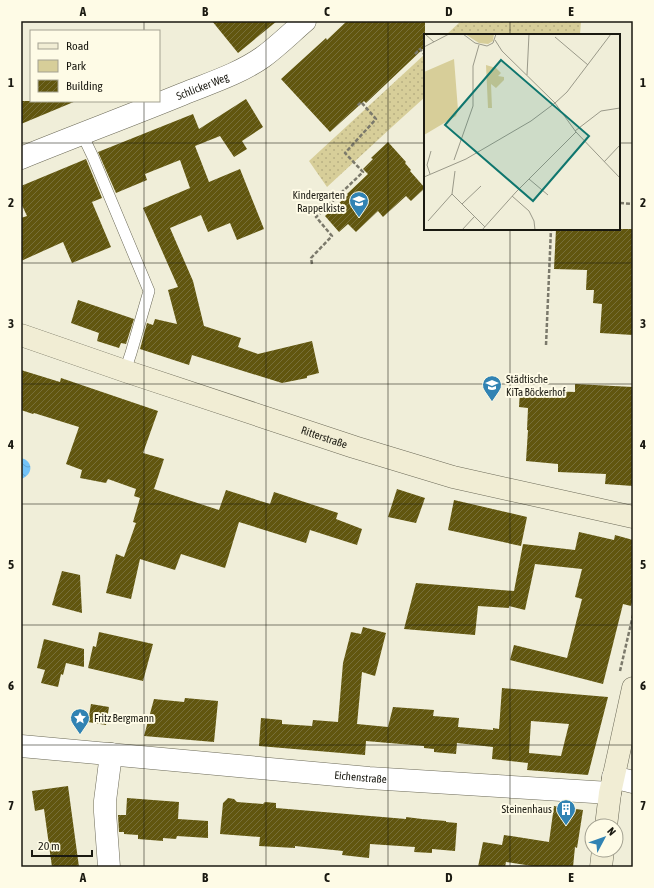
<svg xmlns="http://www.w3.org/2000/svg" width="654" height="888" font-family="'Asap Condensed',sans-serif">
<defs>
<pattern id="green-dots" width="8" height="8" patternUnits="userSpaceOnUse"><rect width="8" height="8" fill="#d7ce99"/><path d="M2 2h.1M6 6h.1" fill="none" stroke="#b8b083" stroke-width="1.8" stroke-linecap="round"/></pattern>
<pattern id="water-waves" width="16" height="10" patternUnits="userSpaceOnUse"><rect width="16" height="10" fill="#73c3f8"/><path d="M0 5q4-4 8 0t8 0" fill="none" stroke="#63a7d4"/></pattern>
<pattern id="building-hatch" width="6" height="6" patternUnits="userSpaceOnUse"><rect width="6" height="6" fill="#61560f"/><path d="M-1 1l2-2M0 6l6-6M5 7l2-2" fill="none" stroke="#776f39"/></pattern>
</defs>
<rect width="100%" height="100%" fill="#f0eed9"/>
<g fill="url(#green-dots)">
<polygon points="461,21 581,21 580,35 446,35"/>
<polygon points="425,54 425,97 393,126 327,187 309,161"/>
</g>
<path fill="url(#water-waves)" d="M 21,458 C 34,461 33,475 21,479 Z"/>
<g fill="url(#building-hatch)" fill-rule="evenodd">
<polygon points="212,21 277,21 238,53"/>
<polygon points="347,21 425,21 425,47 366,103 364,101 330,132 281,79 326,38 327,40"/>
<polygon points="246,99 263,127 242,141 247,149 234,157 220,136 195,146 209,182 240,169 264,229 237,240 230,223 208,232 201,215 170,228 193,281 204,326 241,338 238,347 258,354 312,341 319,373 307,376 307,378 282,383 192,355 189,365 140,349 147,323 153,325 155,319 177,324 168,290 178,287 143,208 190,188 180,160 145,174 147,180 116,193 98,152 193,114 199,129"/>
<polygon points="21,101 76,101 21,124"/>
<polygon points="388,142 406,162 405,163 411,170 410,171 425,188 411,201 406,196 383,217 378,211 356,232 348,224 339,232 325,216 348,195 347,194 368,174 363,169 373,159 371,158"/>
<polygon points="86,159 102,198 92,202 111,247 72,263 63,242 21,261 21,218 27,216 21,203 21,186"/>
<polygon points="556,229 633,229 633,335 600,333 602,304 593,303 594,290 586,290 587,270 554,269"/>
<polygon points="78,300 134,319 126,344 121,343 119,348 97,341 99,333 71,323"/>
<polygon points="21,370 60,382 61,378 158,411 143,453 164,459 154,489 219,510 226,490 270,504 274,492 338,513 336,519 362,529 357,545 310,530 306,543 239,522 225,568 181,554 175,570 140,559 131,599 106,593 116,554 124,557 136,523 133,522 140,498 134,496 136,489 108,479 106,483 80,478 82,470 66,464 79,427 34,413 33,414 21,410"/>
<polygon points="575,384 633,387 633,486 605,484 606,474 558,472 558,464 526,461 528,430 527,430 528,408 519,407 520,390 575,392"/>
<polygon points="397,489 425,498 416,523 388,517"/>
<polygon points="454,500 527,517 521,546 448,530"/>
<polygon points="579,532 614,540 615,535 633,540 633,598 631,606 623,604 603,684 510,660 514,645 567,658 582,599 575,597 582,569 535,564 525,610 509,606 509,608 478,606 475,635 404,629 416,583 514,591 523,544 575,550"/>
<polygon points="62,571 80,575 82,613 52,605"/>
<path d="M 363,627 L 386,633 L 375,676 L 362,672 L 357,724 L 388,727 L 393,707 L 434,710 L 433,716 L 459,718 L 458,727 L 493,730 L 493,728 L 499,729 L 502,688 L 608,697 L 588,775 L 527,770 L 528,763 L 492,759 L 493,747 L 457,743 L 456,754 L 434,752 L 434,749 L 424,748 L 424,746 L 366,741 L 365,755 L 259,746 L 261,718 L 282,720 L 282,724 L 312,726 L 313,720 L 338,722 L 343,663 L 351,632 L 361,634 ZM 531,721 L 569,724 L 561,756 L 529,753 Z"/>
<polygon points="99,632 153,644 143,681 88,668 93,646 96,647"/>
<polygon points="44,639 84,649 84,667 66,663 63,675 61,674 58,687 41,683 45,670 37,668"/>
<polygon points="185,698 218,701 214,742 144,736 154,699 184,702"/>
<polygon points="91,704 109,707 106,725 88,722"/>
<polygon points="68,786 79,867 52,867 44,809 35,811 32,791"/>
<polygon points="127,798 179,802 178,819 208,821 208,838 177,836 176,839 163,838 163,841 138,839 138,835 124,834 124,832 119,832 118,815 126,815"/>
<polygon points="228,798 234,799 237,802 263,804 265,802 276,803 276,808 406,819 406,817 422,819 446,821 446,822 457,823 455,851 432,849 432,853 414,852 415,847 370,844 369,858 342,855 343,851 295,846 295,848 259,846 260,837 220,834 223,803"/>
<polygon points="554,806 583,810 577,848 575,847 573,867 539,867 506,862 505,867 478,867 483,842 502,845 504,835 549,842"/>
</g>
<g fill="none" stroke-linecap="round" stroke-linejoin="round">
<g stroke="#6c6a58" stroke-width="12">
<polyline id="lane" points="82,134 93,157 149,291 131,353 125,371"/>
</g>
<g stroke="#6c6a58" stroke-width="23">
<g id="street">
<path id="s1" d="M 21,158 C 75,136 129,116 183,94 C 210,83 239,74 263,57 C 278,46 291,33 305,21"/>
<path id="s2" d="M 21,746 L 369,778 L 610,793"/>
<polyline points="613,777 633,782"/>
<polyline points="109,867 105,812 105,801 111,754"/>
</g>
</g>
<g stroke="#6c6a58" stroke-width="23">
<g id="secondary">
<path id="s3" d="M 21,335 L 125,371 L 354,447 L 453,477 L 633,517"/>
<polyline points="606,826 610,793 633,688"/>
<polyline points="601,867 603,850"/>
</g>
</g>
<g stroke="#7b796b" stroke-width="2.5" stroke-dasharray="4 2" stroke-linecap="butt">
<polyline points="415,54 420,49 424,54"/>
<polyline points="620,203 633,204"/>
<polyline points="312,264 311,258 332,236 316,217 363,172 345,153 376,119 361,102 356,107"/>
<polyline points="546,345 551,229"/>
<polyline points="620,671 633,615"/>
</g>
<use href="#lane" stroke="#fff" stroke-width="11"/>
<use href="#street" stroke="#fff" stroke-width="22"/>
<use href="#secondary" stroke="#f1edd4" stroke-width="22"/>
</g>
<path fill="none" stroke="#1a1911" stroke-width="1" stroke-opacity="0.55" d="M 144,21 L 144,31M 266,21 L 266,867M 388,21 L 388,867M 510,21 L 510,35M 144,101 L 144,867M 21,143 L 425,143M 619,143 L 633,143M 510,229 L 510,867M 21,263 L 633,263M 21,384 L 633,384M 21,504 L 633,504M 21,625 L 633,625M 21,745 L 633,745"/>
<defs>
<g id="school-pin" transform="scale(1)"><path d="M0 17L-7.5 6A9.5 9.5 0 1 1 7.5 6Z" fill="#3183b3" stroke="#fefbe6"/><path d="M0-5L7-2L0 1L-7-2ZM-4 1L0 2.5L4 1V4Q0 6-4 4Z" fill="#fff"/></g>
<g id="sight-pin" transform="scale(1)"><path d="M0 17L-7.5 6A9.5 9.5 0 1 1 7.5 6Z" fill="#3183b3" stroke="#fefbe6"/><path d="M0-6L1.8-2.2L6-1.7L2.9 1.2L3.7 5.4L0 3.3L-3.7 5.4L-2.9 1.2L-6-1.7L-1.8-2.2Z" fill="#fff"/></g>
<g id="building-pin" transform="scale(1)"><path d="M0 17L-7.5 6A9.5 9.5 0 1 1 7.5 6Z" fill="#3183b3" stroke="#fefbe6"/><path d="M-4-6H4V6H1V3H-1V6H-4ZM-2.5-4.3h1.7v1.8h-1.7ZM.8-4.3h1.7v1.8H.8ZM-2.5-1h1.7V.8h-1.7ZM.8-1h1.7V.8H.8Z" fill="#fff"/></g>
</defs>
<g fill-rule="evenodd">
<use href="#school-pin" x="359" y="201"/>
<use href="#school-pin" x="492" y="385"/>
<use href="#sight-pin" x="80" y="718"/>
<use href="#building-pin" x="566" y="809"/>
</g>
<g text-anchor="middle" stroke-width="4" stroke-linejoin="round" paint-order="stroke">
<g font-size="11" fill="#1a1911" stroke="#fefbe6">
<text dy="4" stroke="none"><textPath href="#s1" startOffset="195">Schlicker Weg</textPath></text>
<text dy="4" stroke="none"><textPath href="#s3" startOffset="320">Ritterstraße</textPath></text>
<text dy="4" stroke="none"><textPath href="#s2" startOffset="341">Eichenstraße</textPath></text>
</g>
<g font-size="11" fill="#1a1911" stroke="#fefbe6" text-anchor="end">
<text x="345" y="199">Kindergarten<tspan x="345" dy="13">Rappelkiste</tspan></text>
<text x="506" y="383" text-anchor="start">Städtische<tspan x="506" dy="13">KiTa Böckerhof</tspan></text>
<text x="94" y="722" text-anchor="start">Fritz Bergmann</text>
<text x="552" y="813">Steinenhaus</text>
</g>
</g>
<g transform="translate(424 34)">
<rect width="196" height="196" fill="#f0eed9"/>
<path d="M 41,0 L 70,0 L 69,7 L 64,10 L 55,9 ZM 30,25 L 34,76 L 32,82 L 0,101 L 0,38 ZM 62,31 L 72,34 L 77,39 L 74,42 L 80,43 L 80,46 L 72,54 L 67,50 L 68,74 L 64,74 Z" fill="#d7ce99"/>
<path fill="none" stroke="#9a9989" stroke-width="1" d="M 1,0 L 10,8M 39,0 L 51,9 L 63,12 L 69,9 L 72,0M 131,3 L 164,31M 71,6 L 78,17 L 131,69 L 152,98 L 196,144M 0,13 L 25,0M 103,41 L 105,0M 151,97 L 177,77 L 196,74M 30,126 L 49,72 L 49,32 L 55,11M 180,128 L 196,111M 6,140 L 3,131 L 7,117M 0,143 L 42,125 L 107,87 L 131,69 L 143,58 L 187,0M 105,145 L 124,161M 28,160 L 61,193M 88,162 L 105,177 L 110,187 L 111,196M 38,170 L 57,152M 4,187 L 28,160 L 31,137M 38,196 L 50,183M 58,196 L 92,158 L 152,98"/>
<path fill="#0f766e" fill-opacity="0.15" stroke="#0f766e" stroke-width="2" d="M 77,26 L 165,102 L 109,167 L 21,91 Z"/>
<rect width="196" height="196" fill="none" stroke="#1a1911" stroke-width="2"/>
</g>
<rect width="654" height="888" fill="none" stroke="#fefbe6" stroke-width="44"/>
<rect x="30" y="30" width="130" height="72" fill="#fefbe6" stroke="#a3a191"/>
<rect x="38" y="43" width="20" height="6" fill="#f1edd4" stroke="#a3a191"/>
<text x="66" y="50" font-size="12" fill="#1a1911">Road</text>
<rect x="38" y="60" width="20" height="12" fill="#d7ce99" stroke="#a3a191"/>
<text x="66" y="70" font-size="12" fill="#1a1911">Park</text>
<rect x="38" y="80" width="20" height="12" fill="url(#building-hatch)" stroke="#a3a191"/>
<text x="66" y="90" font-size="12" fill="#1a1911">Building</text>
<g transform="translate(604 838) rotate(49)"><circle r="19" fill="#fefbe6" stroke="#a3a191"/>
<path d="M0-3L7 15L0 10L-7 15Z" fill="#3183b3"/>
<text y="-6" font-size="11" font-weight="bold" text-anchor="middle" fill="#1a1911">N</text>
</g>
<path d="M32 850v6h60v-6" fill="none" stroke="#1a1911" stroke-width="2"/>
<text x="38" y="850" font-size="12" fill="#1a1911" stroke="#fefbe6" stroke-width="3" paint-order="stroke">20 m</text>
<rect x="22" y="22" width="610" height="844" fill="none" stroke="#1a1911" stroke-width="1.5"/>
<g font-size="13" text-anchor="middle" font-weight="bold" fill="#1a1911">
<text x="83" y="16">A</text>
<text x="205" y="16">B</text>
<text x="327" y="16">C</text>
<text x="449" y="16">D</text>
<text x="571" y="16">E</text>
<text x="11" y="87">1</text>
<text x="643" y="87">1</text>
<text x="11" y="207">2</text>
<text x="643" y="207">2</text>
<text x="11" y="328">3</text>
<text x="643" y="328">3</text>
<text x="11" y="449">4</text>
<text x="643" y="449">4</text>
<text x="11" y="569">5</text>
<text x="643" y="569">5</text>
<text x="11" y="690">6</text>
<text x="643" y="690">6</text>
<text x="11" y="810">7</text>
<text x="643" y="810">7</text>
<text x="83" y="882">A</text>
<text x="205" y="882">B</text>
<text x="327" y="882">C</text>
<text x="449" y="882">D</text>
<text x="571" y="882">E</text>
</g>
</svg>
